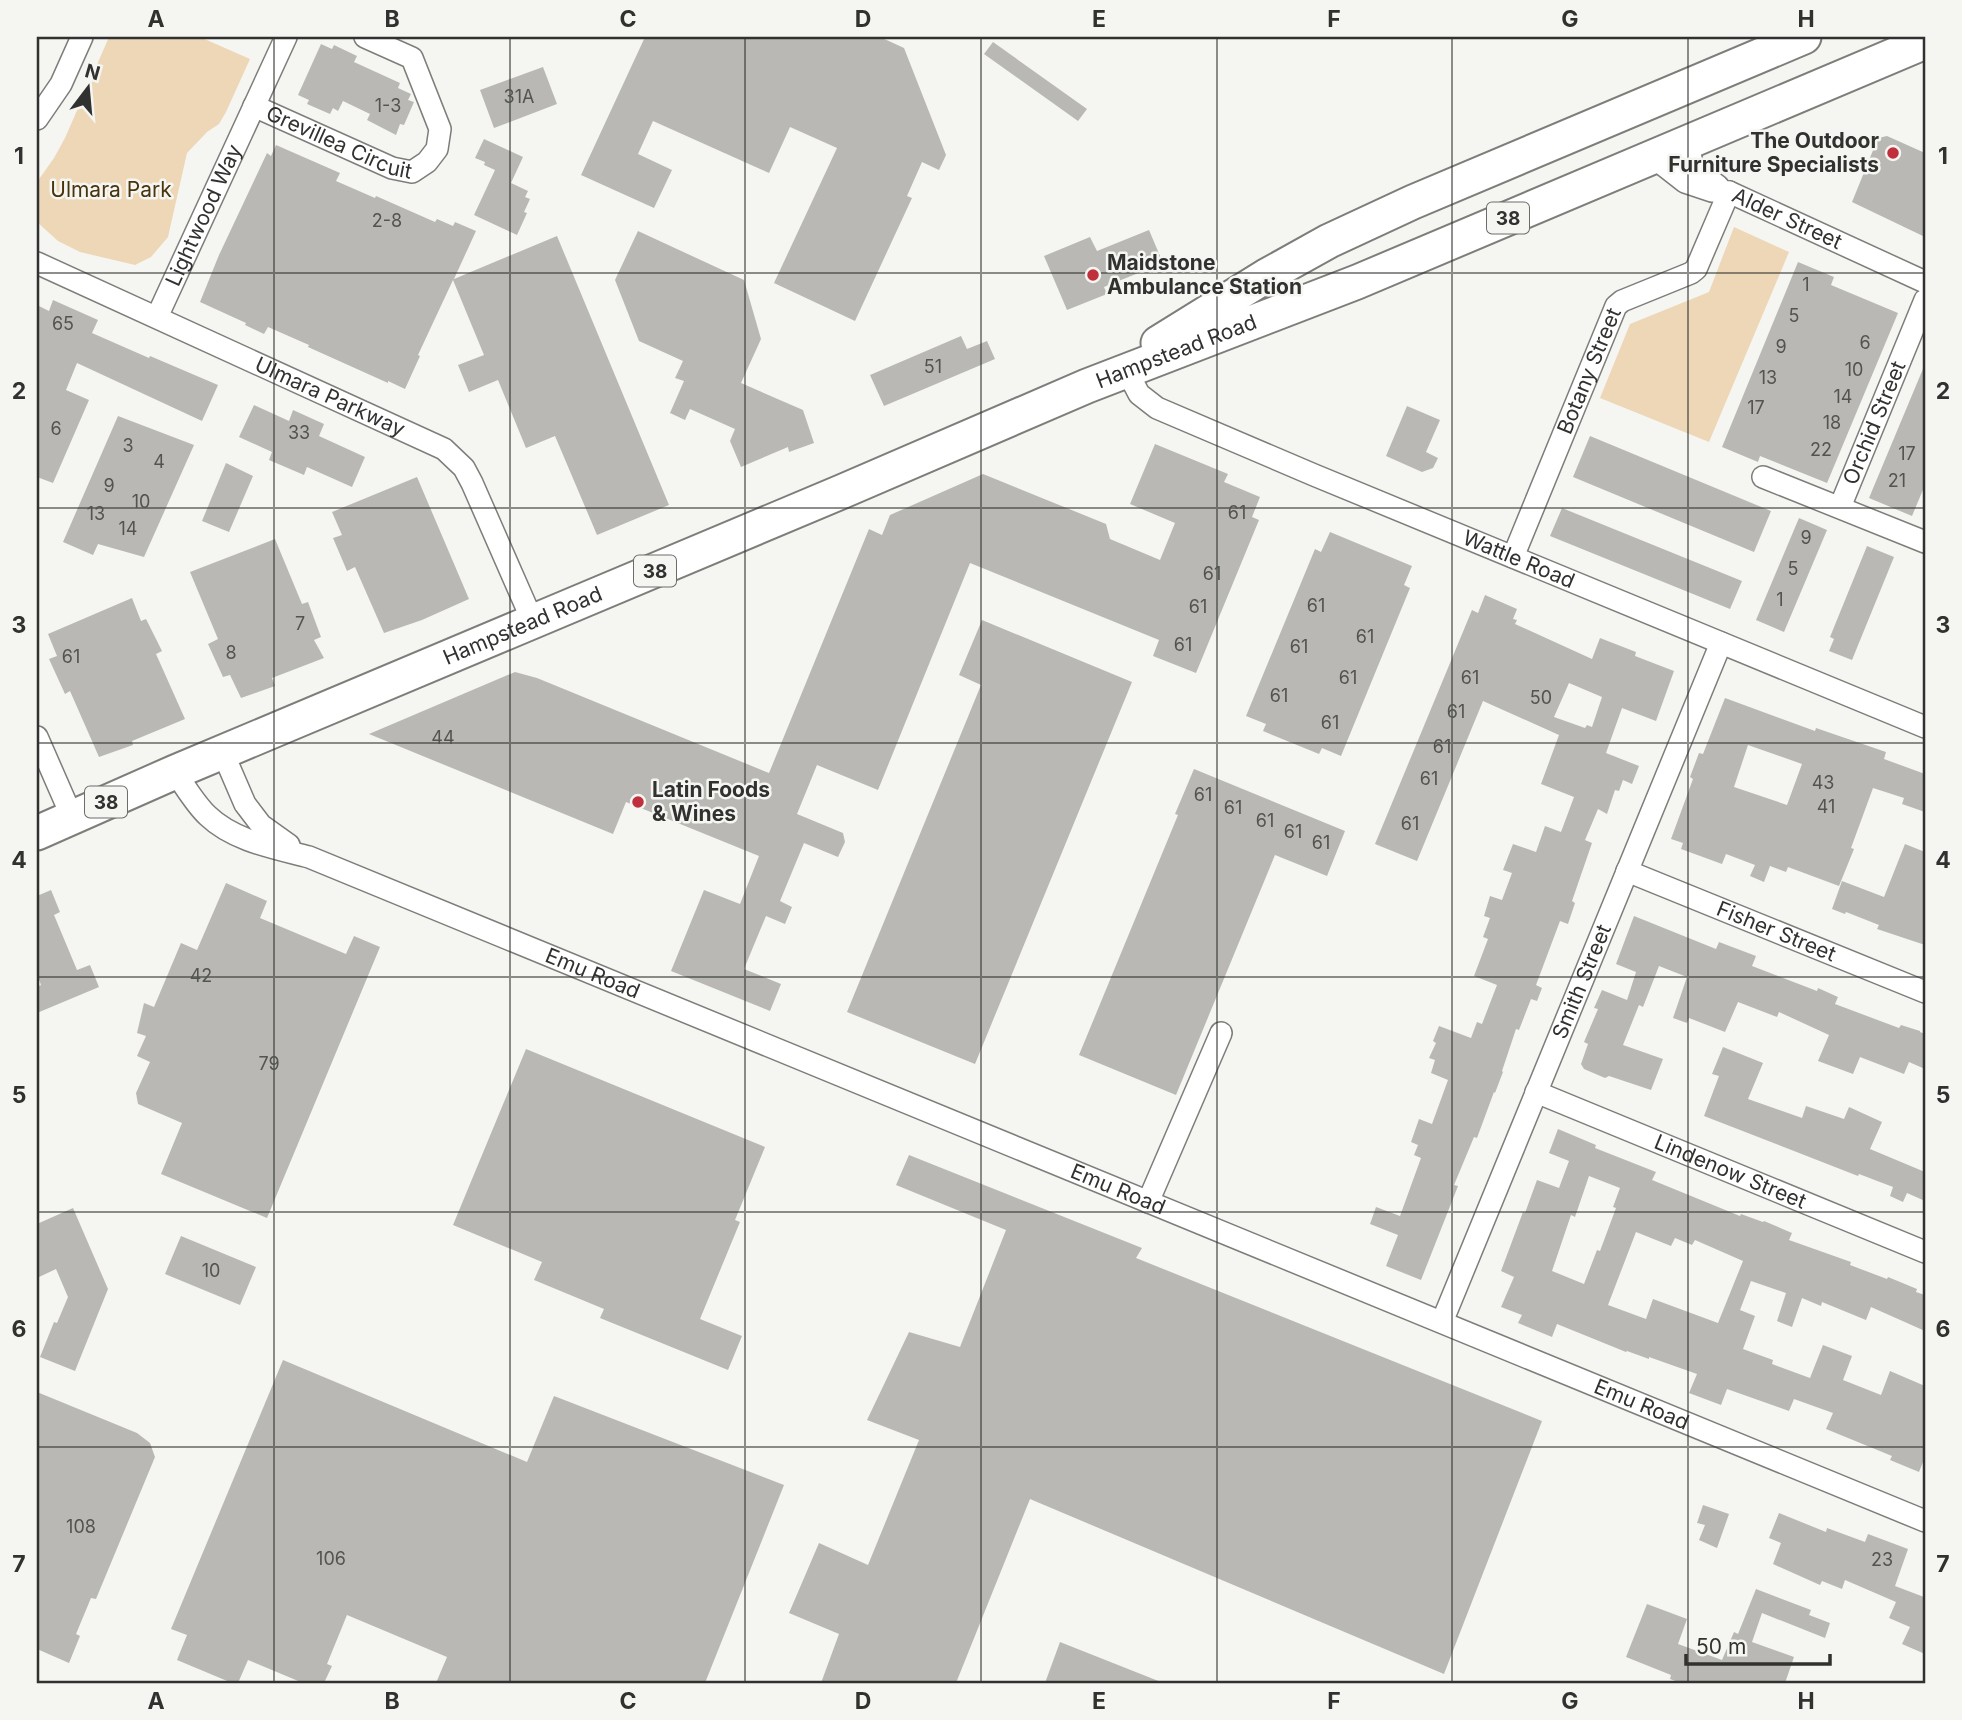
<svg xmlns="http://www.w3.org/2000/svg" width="1962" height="1720" font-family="Inter,sans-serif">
<rect width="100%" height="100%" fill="#f5f6f2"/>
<g fill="#edd7b7">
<polygon points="109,37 200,37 250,59 226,112 219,124 207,132 187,153 168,237 151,257 135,265 80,252 58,241 37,222 37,182 54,158 65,138"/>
<polygon points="1734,227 1789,252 1709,442 1600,398 1630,324 1709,292"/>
</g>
<g fill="#b9b8b4" fill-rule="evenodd">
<polygon points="645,37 880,37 904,48 946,155 939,170 922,162 907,196 912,198 855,321 774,283 837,148 790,127 769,173 653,121 638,154 672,170 654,208 581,175"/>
<polygon points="993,42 1087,109 1078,121 984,54"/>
<polygon points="321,44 332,49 334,45 357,56 354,62 400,83 398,88 411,94 408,100 414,102 404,125 400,124 396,135 367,120 370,114 343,101 338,111 333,108 330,114 307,104 309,100 298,95"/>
<polygon points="543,67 557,104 494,128 480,90"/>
<polygon points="1887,136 1925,153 1925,237 1852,202 1878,138"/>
<polygon points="484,139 523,157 511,183 528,191 525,197 530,199 524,212 527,213 517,235 474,215 495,170 484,165 485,162 475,158"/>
<polygon points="276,145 340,173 336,181 375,198 376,196 435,222 437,219 453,226 455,222 476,231 454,279 557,236 669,505 597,535 555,436 526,448 498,380 469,392 458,365 484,355 453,280 418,355 420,356 405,389 388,381 388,383 308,347 309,345 268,327 264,334 245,325 246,323 200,302 219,255 267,153 271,156"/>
<polygon points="1149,230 1163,263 1104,287 1107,294 1067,310 1044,256 1090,237 1097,251"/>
<polygon points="638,231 744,280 761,339 741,383 803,410 814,443 789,452 788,447 741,467 730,441 735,429 690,409 685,420 670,413 684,381 675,378 683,361 639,341 615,280"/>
<polygon points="1798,262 1834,277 1831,285 1898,313 1827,483 1760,456 1758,462 1722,447"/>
<polygon points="53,300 98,320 92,333 149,358 150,356 218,385 202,421 77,363 66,390 89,400 53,483 37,477 37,305 49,311"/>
<polygon points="961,336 967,349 987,341 995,359 884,406 870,375"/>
<polygon points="1925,364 1925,485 1912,516 1869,498"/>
<polygon points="254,405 289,421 293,410 324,424 319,436 365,457 352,487 307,467 304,475 269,460 272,452 239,437"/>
<polygon points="1407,406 1440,420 1426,452 1438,458 1433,468 1422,472 1386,456"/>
<polygon points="118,416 194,445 144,557 98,544 93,555 63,542"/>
<polygon points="1590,436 1771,511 1754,552 1573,477"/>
<polygon points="1155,444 1228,474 1224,482 1260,497 1252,517 1259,520 1196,673 1153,656 1159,640 970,563 878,790 817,765 797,814 843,833 845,842 838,857 804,843 780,901 792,907 785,924 766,916 744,969 781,984 770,1011 671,971 704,890 740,904 759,856 626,802 613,834 369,734 515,672 537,678 769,773 869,529 882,535 890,515 983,474 1106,524 1110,539 1160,560 1175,523 1130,504"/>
<polygon points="226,463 253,476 229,532 202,521"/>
<polygon points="417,477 469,599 422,620 384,633 355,567 347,571 333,538 342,535 332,512"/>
<polygon points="1562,508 1742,581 1730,609 1550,536"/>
<polygon points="1799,518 1827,530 1784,632 1756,620"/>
<polygon points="1330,532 1412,566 1404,585 1410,588 1341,756 1322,748 1319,754 1263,731 1266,724 1246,716 1315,549 1321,552"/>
<polygon points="275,539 302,604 308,602 321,637 314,640 324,658 272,678 275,686 241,698 230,675 223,677 208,644 218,639 190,572"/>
<polygon points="1867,546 1894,557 1852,660 1829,651 1834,639 1830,637"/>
<path d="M 1485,595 L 1517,609 L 1513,619 L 1517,620 L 1515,624 L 1592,659 L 1600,638 L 1636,652 L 1635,656 L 1674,671 L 1656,721 L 1622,708 L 1606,753 L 1639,766 L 1632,784 L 1623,780 L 1619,791 L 1615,790 L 1607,814 L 1598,809 L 1585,840 L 1592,843 L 1572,901 L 1575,903 L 1568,924 L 1560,921 L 1536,985 L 1542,988 L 1537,1001 L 1531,999 L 1519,1030 L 1516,1029 L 1502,1071 L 1503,1072 L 1495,1093 L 1494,1092 L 1477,1138 L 1474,1137 L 1454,1185 L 1458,1186 L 1421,1280 L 1386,1266 L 1398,1235 L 1370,1224 L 1376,1207 L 1400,1216 L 1421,1158 L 1414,1155 L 1418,1145 L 1411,1142 L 1419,1119 L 1432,1124 L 1448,1080 L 1431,1073 L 1435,1060 L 1429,1058 L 1436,1043 L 1433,1041 L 1439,1026 L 1471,1038 L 1477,1022 L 1482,1024 L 1497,985 L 1474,976 L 1488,939 L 1483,937 L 1490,918 L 1484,916 L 1490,896 L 1502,900 L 1512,873 L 1503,870 L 1513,844 L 1536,852 L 1545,826 L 1561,832 L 1574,797 L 1541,784 L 1559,735 L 1483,701 L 1417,861 L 1375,844 L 1472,610 L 1478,613 ZM 1569,683 L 1602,697 L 1592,727 L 1587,725 L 1585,728 L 1554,717 Z"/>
<polygon points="132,598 141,621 146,619 162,651 156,654 185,719 132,741 133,745 99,757 70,691 65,694 49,659 57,656 48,634"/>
<polygon points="982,620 1132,682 975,1064 847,1012 981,685 959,675"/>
<path d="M 1725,698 L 1815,731 L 1816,728 L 1886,752 L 1884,759 L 1925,774 L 1925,812 L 1902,804 L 1904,798 L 1873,788 L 1851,848 L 1854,849 L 1839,886 L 1788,867 L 1786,872 L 1770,866 L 1764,882 L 1750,876 L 1755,865 L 1726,854 L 1722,864 L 1681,849 L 1683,843 L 1671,839 L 1693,779 L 1690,777 L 1699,753 L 1703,754 ZM 1748,745 L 1802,764 L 1787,805 L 1734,787 Z"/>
<polygon points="1194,769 1345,831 1327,876 1275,855 1176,1095 1079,1055 1178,815 1175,814"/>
<polygon points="1905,844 1925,852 1925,945 1877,929 1879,925 1846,912 1845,914 1832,909 1842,881 1884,897"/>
<polygon points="226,883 267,901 260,918 346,954 354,936 380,947 267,1218 161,1174 182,1123 138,1104 136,1093 150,1062 137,1056 146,1036 137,1033 144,1003 154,1007 181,943 197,950"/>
<polygon points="51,890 60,912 54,915 77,970 90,965 99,987 37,1013 37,987 41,985 37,974 37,896"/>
<polygon points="1634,916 1716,949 1719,942 1756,956 1752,966 1817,991 1818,988 1838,997 1835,1004 1899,1028 1901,1025 1920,1031 1920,1032 1925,1034 1925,1069 1909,1062 1904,1074 1860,1057 1853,1074 1818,1061 1829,1035 1779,1012 1777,1017 1738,1002 1725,1032 1689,1018 1687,1023 1673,1018 1687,977 1659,966 1643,1007 1639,1005 1623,1045 1663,1059 1651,1090 1609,1076 1605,1078 1584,1069 1581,1064 1588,1044 1584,1042 1598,1009 1594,1008 1602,990 1627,1000 1636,972 1616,964"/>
<polygon points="1723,1047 1763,1063 1748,1099 1802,1118 1806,1106 1844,1119 1849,1107 1882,1122 1870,1149 1925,1172 1925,1201 1907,1193 1903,1202 1890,1196 1893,1187 1859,1174 1858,1176 1704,1116 1719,1076 1712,1074"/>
<polygon points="526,1049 765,1147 735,1220 740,1222 700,1319 742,1336 728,1370 600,1318 604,1309 534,1280 542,1262 453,1225"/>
<path d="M 1558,1129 L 1596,1145 L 1595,1148 L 1656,1172 L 1652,1180 L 1740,1216 L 1741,1214 L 1763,1222 L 1764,1221 L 1792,1233 L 1789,1240 L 1851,1262 L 1850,1265 L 1887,1279 L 1888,1277 L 1917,1289 L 1916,1292 L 1925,1295 L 1925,1331 L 1871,1307 L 1866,1320 L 1822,1302 L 1821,1306 L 1802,1298 L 1792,1327 L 1777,1321 L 1786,1293 L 1751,1281 L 1740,1310 L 1755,1316 L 1743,1349 L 1773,1360 L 1772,1364 L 1810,1378 L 1823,1345 L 1852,1356 L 1843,1380 L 1881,1395 L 1890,1371 L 1925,1386 L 1925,1457 L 1919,1472 L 1890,1460 L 1892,1456 L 1826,1429 L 1833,1413 L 1794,1399 L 1789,1411 L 1727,1389 L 1721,1405 L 1689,1393 L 1697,1374 L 1649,1357 L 1649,1359 L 1627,1351 L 1626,1352 L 1557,1324 L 1552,1337 L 1518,1323 L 1522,1315 L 1501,1307 L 1514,1277 L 1501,1271 L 1523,1212 L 1525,1213 L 1537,1180 L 1559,1188 L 1569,1161 L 1549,1153 ZM 1589,1176 L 1620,1188 L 1613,1207 L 1616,1208 L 1600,1251 L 1597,1250 L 1584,1284 L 1552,1271 L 1571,1215 L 1575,1217 ZM 1636,1232 L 1671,1246 L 1675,1238 L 1692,1245 L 1695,1240 L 1743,1261 L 1718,1323 L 1653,1299 L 1646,1319 L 1608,1305 Z"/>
<polygon points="909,1155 1142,1248 1136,1258 1542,1421 1444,1674 1030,1499 956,1683 821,1683 839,1634 789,1613 819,1543 868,1565 919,1440 867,1420 909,1332 960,1347 1006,1230 896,1185"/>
<polygon points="73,1208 108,1289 75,1371 40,1357 54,1322 57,1323 68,1297 56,1269 37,1278 37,1224"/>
<polygon points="181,1236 256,1267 240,1305 165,1274"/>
<polygon points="283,1360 527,1462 554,1396 784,1485 705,1683 436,1683 447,1657 347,1615 327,1664 332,1666 324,1683 303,1683 248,1660 238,1683 232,1683 177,1660 187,1635 171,1629"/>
<polygon points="37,1392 137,1433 150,1443 155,1457 96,1599 91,1598 76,1634 80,1636 69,1663 37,1649"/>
<polygon points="1703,1505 1729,1514 1717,1548 1699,1540 1705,1525 1697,1523"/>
<polygon points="1779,1513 1826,1532 1827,1528 1865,1542 1868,1534 1908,1549 1895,1586 1924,1597 1925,1593 1925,1654 1902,1644 1910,1627 1889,1618 1896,1602 1845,1580 1842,1589 1822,1581 1820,1585 1773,1564 1781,1543 1769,1538"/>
<polygon points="1756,1589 1811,1610 1809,1615 1830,1623 1825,1638 1762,1613 1752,1642 1794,1657 1785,1683 1681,1683 1670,1679 1671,1675 1626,1657 1647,1604 1687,1619 1678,1644 1722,1660 1734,1632 1738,1634"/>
<polygon points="1060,1642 1161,1682 1161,1683 1045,1683"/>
</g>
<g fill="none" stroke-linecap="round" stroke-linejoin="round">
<g stroke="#7d7e7a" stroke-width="24">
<g id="minor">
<path id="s1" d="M 254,106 L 392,168 L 412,172 L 427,162 L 437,149 L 440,129 L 412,58 L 365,37"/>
<polyline points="37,119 61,84 82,37"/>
<polyline points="1692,140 1690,154 1693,167 1718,186"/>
<path id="s2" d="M 1653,157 L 1685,182 L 1712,191 L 1729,192 L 1925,282"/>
<path id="s3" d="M 37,263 L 444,449 L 464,468 L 472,483 L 533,622"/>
<path id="s4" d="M 157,317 L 286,37"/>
<path id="s5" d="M 1127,371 L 1139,394 L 1157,408 L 1314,475 L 1925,727"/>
<polyline points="1763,477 1925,542"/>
<path id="s6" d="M 1840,507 L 1925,300"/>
<path id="s7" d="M 1513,557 L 1616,306 L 1622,301 L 1691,273 L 1696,269 L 1729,192"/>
<polyline points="37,737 72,817"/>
<polyline points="223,753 245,804 261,825 289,845"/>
<path id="s8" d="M 175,772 C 185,786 195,804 208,816 C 234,841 275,848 309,857 L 1925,1521"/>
<path id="s9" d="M 1627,871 L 1925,992"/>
<path id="s10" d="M 1536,1092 L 1925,1252"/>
<polyline points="1148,1202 1221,1033"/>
<path id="s11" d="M 1442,1322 L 1721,643"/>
</g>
</g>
<g stroke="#7d7e7a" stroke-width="37">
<g id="primary">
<polyline points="1158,343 1266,276 1329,241 1413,202 1804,37"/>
<path id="s12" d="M 37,833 L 175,772 L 841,492 L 1087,386 L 1357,282 L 1925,42"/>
</g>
</g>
<use href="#minor" stroke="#fff" stroke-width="21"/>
<use href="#primary" stroke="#fff" stroke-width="33"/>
</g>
<path fill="none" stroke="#313130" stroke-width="2" stroke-opacity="0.55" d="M 274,37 L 274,1683M 510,37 L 510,1683M 745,37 L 745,1683M 981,37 L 981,1683M 1217,37 L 1217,1683M 1452,37 L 1452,1683M 1688,37 L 1688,1683M 37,273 L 1925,273M 37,508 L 1925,508M 37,743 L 1925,743M 37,977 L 1925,977M 37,1212 L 1925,1212M 37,1447 L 1925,1447"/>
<g fill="#c0303c" stroke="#f5f6f2" stroke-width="2.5">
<circle cx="1893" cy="153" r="7"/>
<circle cx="1093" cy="275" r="7"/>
<circle cx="638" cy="802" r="7"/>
</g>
<g text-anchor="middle" stroke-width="5" stroke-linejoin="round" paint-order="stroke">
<g font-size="18" fill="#535351">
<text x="519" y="103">31A</text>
<text x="388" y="112">1-3</text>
<text x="387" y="227">2-8</text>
<text x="1806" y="291">1</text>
<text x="1794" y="322">5</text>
<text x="63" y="330">65</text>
<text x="1865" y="349">6</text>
<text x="1781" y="353">9</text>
<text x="933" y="373">51</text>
<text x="1854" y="376">10</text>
<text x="1768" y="384">13</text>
<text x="1843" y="403">14</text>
<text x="1756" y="414">17</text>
<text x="1832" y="429">18</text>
<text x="56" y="435">6</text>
<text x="299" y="439">33</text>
<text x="128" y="452">3</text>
<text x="1821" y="456">22</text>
<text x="1907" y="460">17</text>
<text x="159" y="468">4</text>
<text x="1897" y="487">21</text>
<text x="109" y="492">9</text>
<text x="141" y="508">10</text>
<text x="1237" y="519">61</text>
<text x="96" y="520">13</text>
<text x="128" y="535">14</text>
<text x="1806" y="544">9</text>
<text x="1793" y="575">5</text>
<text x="1212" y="580">61</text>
<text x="1780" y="606">1</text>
<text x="1316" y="612">61</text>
<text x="1198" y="613">61</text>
<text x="300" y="630">7</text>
<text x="1365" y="643">61</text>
<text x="1183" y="651">61</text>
<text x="1299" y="653">61</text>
<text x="231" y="659">8</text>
<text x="71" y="663">61</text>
<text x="1348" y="684">61</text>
<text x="1470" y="684">61</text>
<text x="1279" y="702">61</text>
<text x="1541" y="704">50</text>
<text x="1456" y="718">61</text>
<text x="1330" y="729">61</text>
<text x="443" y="744">44</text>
<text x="1442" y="753">61</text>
<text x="1429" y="785">61</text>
<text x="1823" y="789">43</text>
<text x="1203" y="801">61</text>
<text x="1826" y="813">41</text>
<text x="1233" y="814">61</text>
<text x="1265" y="827">61</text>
<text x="1410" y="830">61</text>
<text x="1293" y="838">61</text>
<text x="1321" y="849">61</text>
<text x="201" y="982">42</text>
<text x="269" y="1070">79</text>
<text x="211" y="1277">10</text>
<text x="81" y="1533">108</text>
<text x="331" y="1565">106</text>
<text x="1882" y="1566">23</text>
</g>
<g fill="#f5f6f2" stroke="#6c6c6a" stroke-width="2">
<rect x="1487" y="202.5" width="42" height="31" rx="5"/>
<rect x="634" y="555.5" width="42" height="31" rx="5"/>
<rect x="85" y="786.5" width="42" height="31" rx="5"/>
</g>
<g font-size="19" font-weight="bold" fill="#313130">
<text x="1508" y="225">38</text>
<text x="655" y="578">38</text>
<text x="106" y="809">38</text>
</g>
<g font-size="21" fill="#313130" stroke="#f5f6f2">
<text dy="7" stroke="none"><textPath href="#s1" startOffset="93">Grevillea Circuit</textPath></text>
<text dy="7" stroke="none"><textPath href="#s4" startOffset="112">Lightwood Way</textPath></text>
<text dy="7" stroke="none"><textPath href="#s2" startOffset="150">Alder Street</textPath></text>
<text dy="7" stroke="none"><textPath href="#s12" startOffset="1237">Hampstead Road</textPath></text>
<text dy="7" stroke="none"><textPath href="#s7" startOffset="201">Botany Street</textPath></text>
<text dy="7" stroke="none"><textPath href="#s3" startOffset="322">Ulmara Parkway</textPath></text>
<text dy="7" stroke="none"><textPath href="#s6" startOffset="91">Orchid Street</textPath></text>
<text dy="7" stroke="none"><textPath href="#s5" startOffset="441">Wattle Road</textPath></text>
<text dy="7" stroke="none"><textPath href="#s12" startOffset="528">Hampstead Road</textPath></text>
<text dy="7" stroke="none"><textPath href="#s9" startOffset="161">Fisher Street</textPath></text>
<text dy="7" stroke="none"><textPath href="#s8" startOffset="472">Emu Road</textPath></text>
<text dy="7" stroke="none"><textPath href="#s11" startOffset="368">Smith Street</textPath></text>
<text dy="7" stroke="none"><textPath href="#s10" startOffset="210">Lindenow Street</textPath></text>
<text dy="7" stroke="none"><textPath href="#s8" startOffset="1040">Emu Road</textPath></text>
<text dy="7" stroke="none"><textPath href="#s8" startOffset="1606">Emu Road</textPath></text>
</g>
<g font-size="21" font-weight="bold" fill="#313130" stroke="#f5f6f2" text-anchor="start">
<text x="1879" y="148" text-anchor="end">The Outdoor<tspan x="1879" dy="24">Furniture Specialists</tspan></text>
<text x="1107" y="270">Maidstone<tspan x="1107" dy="24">Ambulance Station</tspan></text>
<text x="652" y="797">Latin Foods<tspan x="652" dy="24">&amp; Wines</tspan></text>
</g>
<g font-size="21" fill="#4a340d" stroke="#f5f6f2">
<text x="111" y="197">Ulmara Park</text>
</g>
</g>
<rect width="1962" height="1720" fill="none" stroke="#f5f6f2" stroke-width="77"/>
<g transform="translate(88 88) rotate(16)" stroke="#f5f6f2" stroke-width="5" paint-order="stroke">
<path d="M0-5L12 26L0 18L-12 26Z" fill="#313130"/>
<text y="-10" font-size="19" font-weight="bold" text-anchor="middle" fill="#313130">N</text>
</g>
<path d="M1686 1654v10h144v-10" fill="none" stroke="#313130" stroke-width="3.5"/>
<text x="1696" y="1654" font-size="21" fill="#313130" stroke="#f5f6f2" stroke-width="5" paint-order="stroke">50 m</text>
<rect x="38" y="38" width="1886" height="1644" fill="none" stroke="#313130" stroke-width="2.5"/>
<g font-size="23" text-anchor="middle" font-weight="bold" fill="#313130">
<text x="156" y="27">A</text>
<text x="392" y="27">B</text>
<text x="628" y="27">C</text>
<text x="863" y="27">D</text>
<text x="1099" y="27">E</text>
<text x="1334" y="27">F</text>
<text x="1570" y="27">G</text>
<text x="1806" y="27">H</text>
<text x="19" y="164">1</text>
<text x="1943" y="164">1</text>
<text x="19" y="399">2</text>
<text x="1943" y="399">2</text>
<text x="19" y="633">3</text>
<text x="1943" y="633">3</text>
<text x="19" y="868">4</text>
<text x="1943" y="868">4</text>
<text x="19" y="1103">5</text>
<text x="1943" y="1103">5</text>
<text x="19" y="1337">6</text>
<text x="1943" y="1337">6</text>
<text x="19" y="1572">7</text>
<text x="1943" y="1572">7</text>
<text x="156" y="1709">A</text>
<text x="392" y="1709">B</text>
<text x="628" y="1709">C</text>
<text x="863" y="1709">D</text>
<text x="1099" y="1709">E</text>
<text x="1334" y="1709">F</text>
<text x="1570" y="1709">G</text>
<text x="1806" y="1709">H</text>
</g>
</svg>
